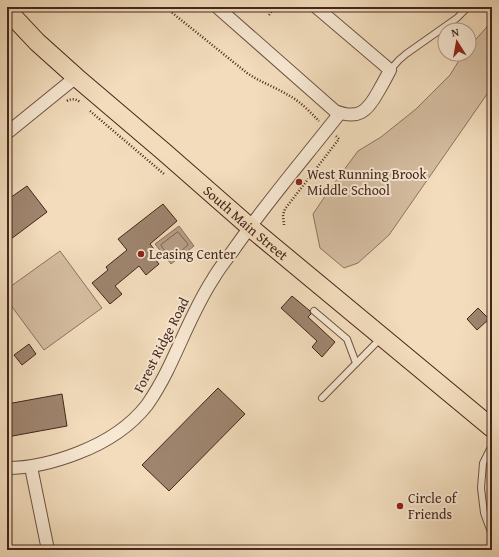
<svg xmlns="http://www.w3.org/2000/svg" width="499" height="557" font-family="'Gentium Book Plus',serif">
<rect width="100%" height="100%" fill="#f2dcbc"/>
<filter id="stains"><feTurbulence type="fractalNoise" baseFrequency=".005" numOctaves="4"/><feColorMatrix values="0 0 0 0 .2 0 0 0 0 .09 0 0 0 0 .02 0 0 0 .5 -.17"/></filter>
<radialGradient id="worn" r=".72"><stop offset=".6" stop-color="#630" stop-opacity="0"/><stop offset="1" stop-color="#630" stop-opacity=".3"/></radialGradient>
<g fill="#d5bda1" stroke="#8d725e">
<polygon points="492,20 492,87 389,235 358,263 344,268 320,248 313,214 332,186 358,151 381,137 416,109 450,75 463,54 469,54 469,47 486,28"/>
<polygon points="60,251 102,308 44,350 7,300 7,289"/>
</g>
<polygon fill="#b79e85" stroke="#896e5b" points="179,226 194,246 171,264 155,244"/>
<g fill="none" stroke-linecap="round" stroke-linejoin="round">
<polygon stroke="#7e6250" stroke-width="1" points="178,232 188,244 188,245 173,258 171,258 162,247 161,245"/>
</g>
<g fill="#9f856f" stroke="#45261b">
<polygon points="27,186 47,212 7,242 7,200"/>
<polygon points="163,204 177,221 150,244 154,249 150,253 159,264 146,275 139,266 115,286 122,294 110,304 92,283 108,270 106,267 127,250 118,239"/>
<polygon points="292,296 310,311 311,314 308,317 335,342 322,357 312,347 317,341 281,308"/>
<polygon points="478,308 489,319 477,330 467,319"/>
<polygon points="29,344 36,354 22,365 14,355"/>
<polygon points="218,388 245,414 169,491 142,465"/>
<polygon points="62,394 67,426 7,437 7,404"/>
</g>
<g fill="none" stroke-linecap="round" stroke-linejoin="round">
<g stroke="#705443" stroke-width="8">
<g id="lane">
<polyline points="390,70 399,60 406,54 457,18 468,7"/>
<polyline points="314,311 347,339 356,363"/>
<polyline points="322,398 381,338"/>
<polyline points="492,445 483,463 481,488 484,513 492,535"/>
</g>
</g>
<g stroke="#705443" stroke-width="14">
<g id="street">
<path d="M 217,7 L 335,111 C 358,120 367,112 378,92 C 382,85 386,78 390,70 L 316,7"/>
<polyline points="7,133 76,77"/>
<polyline points="31,467 48,550"/>
<path d="M 7,468 C 32,468 55,462 78,453 C 104,443 129,428 147,405 C 154,395 161,383 167,371 C 182,341 194,308 213,279 C 218,270 225,261 232,252 C 265,204 304,159 340,113"/>
</g>
</g>
<g stroke="#45261b" stroke-width="20">
<g id="primary">
<path id="s1" d="M 7,10 L 37,42 L 76,77 L 163,151 L 252,229 L 492,428"/>
</g>
</g>
<g stroke="#45261b" stroke-width="2.5" stroke-dasharray="1 2" stroke-linecap="butt">
<path d="M 165,7 L 247,73 C 260,82 275,87 288,95 C 300,101 310,112 319,121"/>
<polyline points="269,15 275,7"/>
<path d="M 67,101 C 72,98 76,99 80,102"/>
<polyline points="90,111 164,174"/>
<polyline points="284,225 283,215 285,209 339,139 336,136"/>
</g>
<use href="#lane" stroke="#f7e8d3" stroke-width="6"/>
<use href="#street" stroke="#f7e8d3" stroke-width="12"/>
<use href="#primary" stroke="#f2dcbc" stroke-width="18"/>
</g>
<g fill="#8f2418" stroke="#f7e8d3" stroke-width="1.5">
<circle cx="299" cy="182" r="4"/>
<circle cx="141" cy="254" r="4"/>
<circle cx="400" cy="506" r="4"/>
</g>
<g text-anchor="middle" stroke-width="4" stroke-linejoin="round" paint-order="stroke">
<g font-size="14" fill="#45261b" stroke="#f7e8d3" text-anchor="start">
<text x="307" y="179">West Running Brook<tspan x="307" dy="16">Middle School</tspan></text>
<text x="149" y="259">Leasing Center</text>
<text x="408" y="503">Circle of<tspan x="408" dy="16">Friends</tspan></text>
</g>
<g font-size="14" fill="#45261b" stroke="#f7e8d3">
<text dy="5" stroke="none"><textPath href="#s1" startOffset="320">South Main Street</textPath></text>
<text transform="translate(161 345) rotate(-63)" y="5">Forest Ridge Road</text>
</g>
</g>
<rect width="499" height="557" fill="none" stroke="#f2dcbc" stroke-width="24"/>
<rect x="8" y="8" width="483" height="541" fill="none" stroke="#45261b" stroke-width="2"/>
<rect x="12" y="12" width="475" height="533" fill="none" stroke="#45261b"/>
<g transform="translate(457 42) rotate(349)"><circle r="19" fill="#f7e8d3" stroke="#b09a89"/>
<path d="M0-3L7 15L0 10L-7 15Z" fill="#8f2418"/>
<text y="-6" font-size="11" font-weight="bold" text-anchor="middle" fill="#45261b">N</text>
</g>
<rect width="100%" height="100%" filter="url(#stains)"/>
<rect width="100%" height="100%" fill="url(#worn)"/>
</svg>
